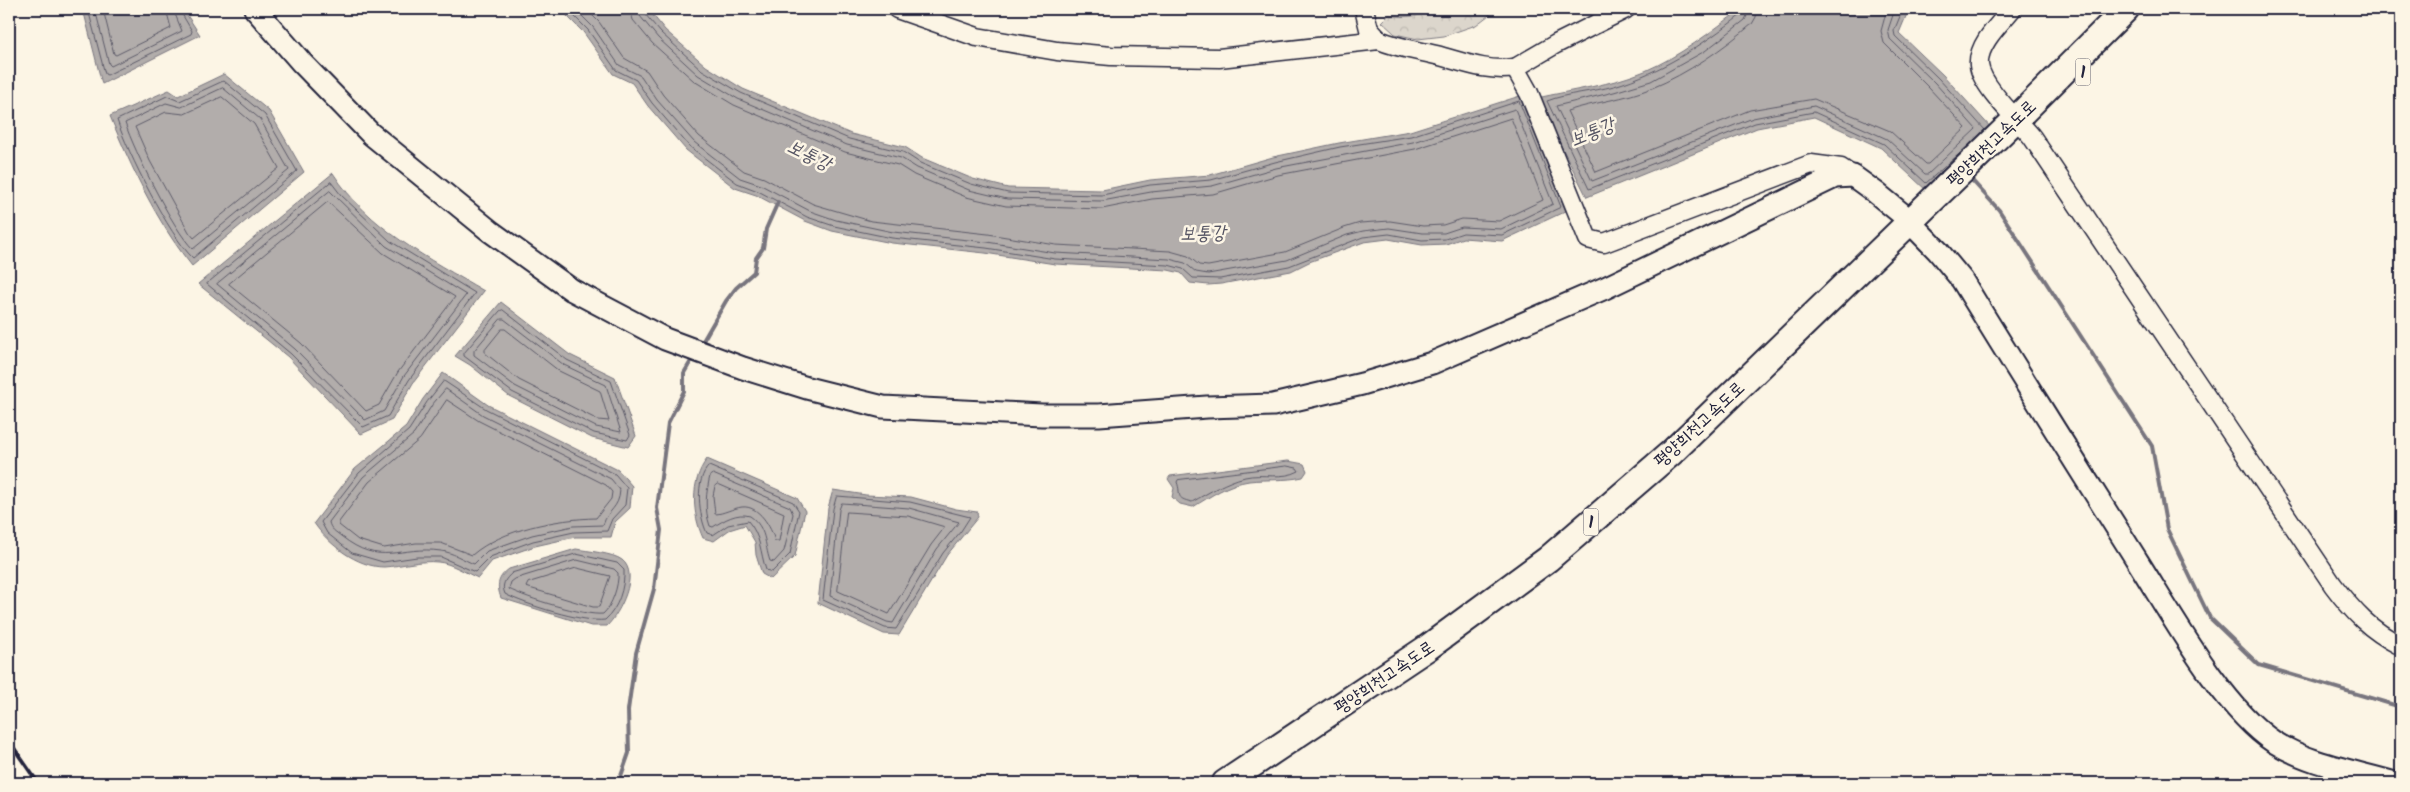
<svg xmlns="http://www.w3.org/2000/svg" width="2410" height="792" font-family="Kalam,'Poor Story',sans-serif">
<defs>
<pattern id="forest-crowns" width="20" height="18" patternUnits="userSpaceOnUse" patternTransform="scale(1.25)"><rect width="20" height="18" fill="#dcd6cc"/><path d="M2 6a3 3 0 1 1 6 0M12 15a3 3 0 1 1 6 0" fill="none" stroke="#bcb7b0"/></pattern>
</defs>
<rect width="100%" height="100%" fill="#fcf5e5"/>
<filter id="ink" filterUnits="userSpaceOnUse"><feTurbulence type="fractalNoise" baseFrequency=".02" numOctaves="2"/><feDisplacementMap in="SourceGraphic" scale="10" xChannelSelector="R" yChannelSelector="G"/><feConvolveMatrix kernelMatrix="1 2 1 2 8 2 1 2 1" color-interpolation-filters="sRGB"/></filter>
<g filter="url(#ink)">
<path fill="url(#forest-crowns)" stroke="#7f7c84" d="M 1438,9 L 1497,9 L 1476,25 L 1444,36 L 1418,39 L 1395,34 L 1382,22 L 1389,15 C 1407,19 1421,15 1438,9 Z"/>
<g fill="#b2adab" stroke="#78757e">
<polygon points="83,9 183,9 200,35 102,84"/>
<polygon points="560,9 648,9 665,30 706,66 743,89 851,134 905,147 922,158 973,179 1008,188 1102,190 1150,180 1210,175 1273,157 1339,143 1410,131 1523,95 1568,210 1502,241 1463,238 1446,244 1422,245 1388,239 1364,242 1309,262 1291,271 1221,284 1208,285 1190,283 1181,273 1168,270 1055,264 985,253 892,243 832,231 805,221 756,195 735,188 686,150 648,106 632,83 613,74 584,33"/>
<path d="M 1057,9 L 1092,9 C 1084,16 1067,13 1057,9 Z"/>
<path d="M 1741,9 L 1909,9 L 1899,33 L 1943,75 L 1993,130 L 1927,191 L 1881,148 L 1814,117 L 1757,128 L 1587,197 L 1537,98 C 1573,90 1611,85 1645,71 C 1680,56 1711,32 1741,9 Z"/>
<path d="M 224,74 L 269,111 L 304,172 L 192,266 C 156,221 132,169 110,116 L 169,90 L 178,96 Z"/>
<path d="M 333,173 C 369,229 428,258 484,291 L 413,383 L 392,420 L 361,434 L 288,357 L 198,284 Z"/>
<polygon points="501,302 570,355 615,377 636,436 628,447 592,438 509,396 470,365 455,356"/>
<path d="M 443,373 L 488,405 L 618,470 L 632,486 L 630,508 L 615,522 L 611,537 L 575,537 L 535,546 L 492,561 L 478,578 C 466,573 451,563 438,562 C 420,560 402,566 384,567 C 357,567 328,544 314,523 L 355,469 L 406,427 L 423,399 Z"/>
<path d="M 707,459 L 797,498 L 805,511 L 795,556 L 771,579 L 762,574 L 756,555 L 755,542 L 745,525 L 729,530 L 714,541 L 703,538 C 692,514 690,481 707,459 Z"/>
<path d="M 1288,461 L 1304,464 L 1307,471 L 1303,477 C 1285,481 1267,479 1249,481 C 1228,484 1211,496 1193,507 L 1180,504 L 1172,497 L 1174,488 L 1168,479 L 1170,476 Z"/>
<polygon points="833,490 866,495 911,497 956,509 977,512 978,517 947,555 899,635 884,634 818,603 828,508"/>
<path d="M 576,549 C 587,551 613,553 622,560 C 640,574 620,613 607,626 L 591,626 L 501,598 C 496,585 498,577 509,569 Z"/>
</g>
<g fill="none" stroke-linecap="round" stroke-linejoin="round">
<g stroke="#5c5a68" stroke-width="1">
<polyline points="88,9 105,74 107,75 191,34 192,31 179,9"/>
<polyline points="95,9 109,64 111,66 182,31 173,9"/>
<polyline points="103,9 114,54 116,55 171,28 166,9"/>
<polyline points="567,9 588,30 616,70 636,80 652,103 689,146 737,183 758,191 807,217 834,226 892,238 986,248 1055,259 1168,265 1183,269 1193,278 1220,279 1289,266 1363,237 1389,234 1422,240 1445,239 1463,233 1502,235 1561,207 1519,101 1411,136 1340,147 1275,162 1211,180 1150,185 1102,195 1008,193 971,184 920,163 903,152 849,139 741,93 702,70 661,33 645,14 644,9"/>
<polyline points="575,9 593,27 619,65 641,76 657,100 694,142 740,178 761,185 810,211 836,220 893,232 987,242 1055,253 1169,259 1185,263 1196,272 1208,274 1287,260 1347,235 1363,231 1389,228 1422,233 1444,233 1462,227 1501,229 1553,204 1515,109 1413,142 1276,168 1212,186 1151,192 1102,201 1007,199 969,190 917,168 901,158 847,145 738,99 698,75 658,38 640,16 638,9"/>
<polyline points="586,9 599,22 624,58 647,71 663,95 699,136 744,171 764,178 813,204 871,221 988,234 1056,245 1170,251 1188,256 1199,265 1208,266 1285,252 1344,228 1360,223 1390,221 1423,226 1443,225 1462,219 1499,221 1543,200 1511,118 1415,149 1278,175 1213,194 1152,199 1102,209 1006,206 966,197 914,175 898,165 845,152 734,105 694,81 652,43 633,20 630,9"/>
<path d="M 1744,9 L 1741,15 C 1702,45 1662,72 1614,86 C 1592,92 1568,93 1547,101 L 1589,189 L 1755,123 L 1814,112 L 1884,144 L 1926,183 L 1966,148"/>
<polyline points="1750,9 1745,20 1705,51 1651,81 1614,92 1556,106 1592,181 1753,118 1814,106 1887,139 1925,174 1928,174 1976,129 1935,83 1890,39 1888,30 1895,9"/>
<path d="M 1757,9 L 1756,17 L 1752,24 C 1724,48 1687,74 1652,88 C 1625,99 1595,102 1567,111 L 1596,172 L 1750,110 L 1814,99 L 1890,131 L 1926,164 L 1928,164 L 1966,128 L 1929,88 L 1884,43 L 1881,31 L 1887,9"/>
<polyline points="1903,9 1894,31 1895,36 1939,79 1985,130"/>
<path d="M 224,81 L 265,115 L 297,171 L 193,258 C 169,236 127,151 117,120 L 167,96 L 179,101 Z"/>
<path d="M 223,88 L 260,119 L 289,170 L 193,249 C 173,230 134,150 125,123 L 166,103 L 181,107 Z"/>
<polygon points="222,97 254,124 279,168 194,238 189,232 150,161 135,127 166,112 184,114"/>
<polygon points="331,182 341,195 390,241 475,293 409,380 388,416 363,427 291,354 207,284"/>
<polygon points="330,191 386,246 466,295 404,376 384,411 365,420 295,349 217,284"/>
<polygon points="328,202 383,253 455,297 398,372 379,405 366,411 301,343 229,284"/>
<polygon points="503,310 567,360 611,381 630,435 627,440 594,433 512,392 464,356 464,353 500,311"/>
<polygon points="501,319 504,319 564,365 606,385 621,432 596,427 515,386 474,355 474,351"/>
<polygon points="502,329 505,329 559,371 600,391 609,421 598,420 519,380 485,353 485,350"/>
<polygon points="444,381 486,409 615,474 627,488 625,505 612,519 607,531 574,532 533,541 490,557 475,572 441,557 417,557 383,562 352,553 327,533 321,522 359,473 409,430 427,402"/>
<path d="M 446,389 L 483,415 L 611,479 L 620,490 C 619,509 608,509 603,525 L 573,526 L 532,535 L 487,551 L 474,564 C 464,560 452,552 441,551 C 399,545 381,568 341,536 C 336,532 330,529 329,522 L 363,477 L 414,434 L 432,405 Z"/>
<path d="M 447,400 L 479,421 L 606,485 L 612,492 L 611,499 L 596,518 C 557,519 502,529 472,555 L 441,543 L 416,543 L 384,548 L 358,540 L 339,525 L 339,522 L 369,482 L 420,439 Z"/>
<path d="M 709,466 L 793,502 L 799,511 L 790,554 L 772,572 L 766,570 C 760,552 761,536 748,521 L 728,525 L 713,535 L 707,533 C 699,517 694,479 709,466 Z"/>
<path d="M 1287,466 L 1297,468 L 1299,471 C 1283,480 1262,473 1245,477 C 1225,482 1210,492 1192,502 C 1174,498 1182,495 1177,482 L 1178,480 Z"/>
<path d="M 713,474 L 790,507 L 793,514 L 784,551 L 774,562 L 770,561 C 764,544 767,528 750,516 C 737,512 724,520 713,527 L 710,526 C 704,509 706,493 710,476 Z"/>
<path d="M 718,484 L 784,513 L 779,541 L 775,541 C 771,527 759,505 742,507 C 733,508 723,514 715,514 L 713,496 L 715,486 Z"/>
<polygon points="837,496 910,502 970,517 961,531 943,553 896,629 885,628 823,600 833,509"/>
<polygon points="842,503 909,508 959,522 937,549 893,623 887,622 830,596 839,510"/>
<polygon points="847,512 908,516 945,527 931,545 889,614 838,591"/>
<path d="M 576,554 L 617,563 L 624,570 C 625,587 618,609 605,620 C 584,623 523,604 505,594 C 501,585 505,579 512,573 Z"/>
<path d="M 577,560 L 614,569 L 618,573 C 619,585 612,606 603,614 C 584,616 526,598 509,589 L 511,582 L 515,579 Z"/>
<polygon points="577,568 610,576 599,607 593,607 526,587 528,583"/>
</g>
<g stroke="#78757e" stroke-width="4">
<polyline points="1969,177 1999,210 2152,446 2167,529 2210,618 2259,665 2401,707"/>
<polyline points="700,346 726,301 736,288 754,272 756,258 763,248 766,229 778,202"/>
<polyline points="622,783 621,776 629,753 628,710 636,653 654,589 661,530 657,508 668,423 684,391 684,373 694,356"/>
</g>
<g stroke="#22223b" stroke-width="21">
<g id="minor">
<path d="M 897,9 L 977,37 L 1057,51 L 1111,56 L 1219,58 L 1379,40 C 1398,48 1416,50 1436,55 C 1463,62 1486,72 1515,68"/>
<polyline points="1364,9 1369,29 1379,40"/>
<polyline points="1626,9 1556,44 1515,68 1529,93 1588,239 1604,243 1811,164 1841,168 1853,176"/>
<path d="M 2012,9 C 2000,23 1977,45 1979,65 C 1981,86 2019,121 2032,137 L 2333,585 C 2354,613 2370,630 2401,646"/>
</g>
</g>
<g stroke="#22223b" stroke-width="25">
<path id="major" d="M 255,9 L 302,63 L 371,134 L 490,231 L 572,290 L 665,339 L 743,368 L 807,388 L 883,407 L 1042,415 L 1099,415 L 1207,407 L 1273,405 L 1362,384 L 1432,363 L 1605,288 L 1835,177 L 1853,176 L 1875,192 L 1902,214 L 1938,251 L 1962,280 C 2020,375 2079,468 2138,562 C 2171,614 2223,709 2274,742 C 2311,765 2355,771 2395,783"/>
</g>
<g stroke="#22223b" stroke-width="29">
<polyline id="highway" points="1225,783 1427,648 1548,559 1671,453 2016,119 2126,9"/>
</g>
<use href="#minor" stroke="#fcf5e5" stroke-width="18"/>
<use href="#major" stroke="#fcf5e5" stroke-width="21"/>
<use href="#highway" stroke="#fcf5e5" stroke-width="25"/>
<polyline stroke="#22223b" stroke-width="4" points="9,741 38,783"/>
</g>
</g>
<g text-anchor="middle" stroke-width="5" stroke-linejoin="round" paint-order="stroke">
<g fill="#fcf5e5" stroke="#63616e" stroke-width="1">
<rect x="2075.5" y="58.5" width="15" height="27" rx="4"/>
<rect x="1583.5" y="508.5" width="15" height="27" rx="4"/>
</g>
<g font-size="16" font-weight="bold" fill="#22223b">
<text x="2083" y="78">1</text>
<text x="1591" y="528">1</text>
</g>
<g font-size="18" fill="#22223b" stroke="#fcf5e5">
<text transform="translate(1991 143) rotate(-44)" y="6">평양희천고속도로</text>
<text transform="translate(1699 424) rotate(-43)" y="6">평양희천고속도로</text>
<text transform="translate(1384 677) rotate(-34)" y="6">평양희천고속도로</text>
</g>
<g font-size="19" font-style="italic" fill="#545362" stroke="#fcf5e5">
<text transform="translate(1592 131) rotate(-22)" y="7">보통강</text>
<text transform="translate(810 154) rotate(26)" y="7">보통강</text>
<text transform="translate(1203 232) rotate(-1)" y="7">보통강</text>
</g>
</g>
<rect width="2410" height="792" fill="none" stroke="#fcf5e5" stroke-width="30"/>
<rect x="15" y="15" width="2380" height="762" fill="none" stroke="#22223b" stroke-width="2" filter="url(#ink)"/>
</svg>
